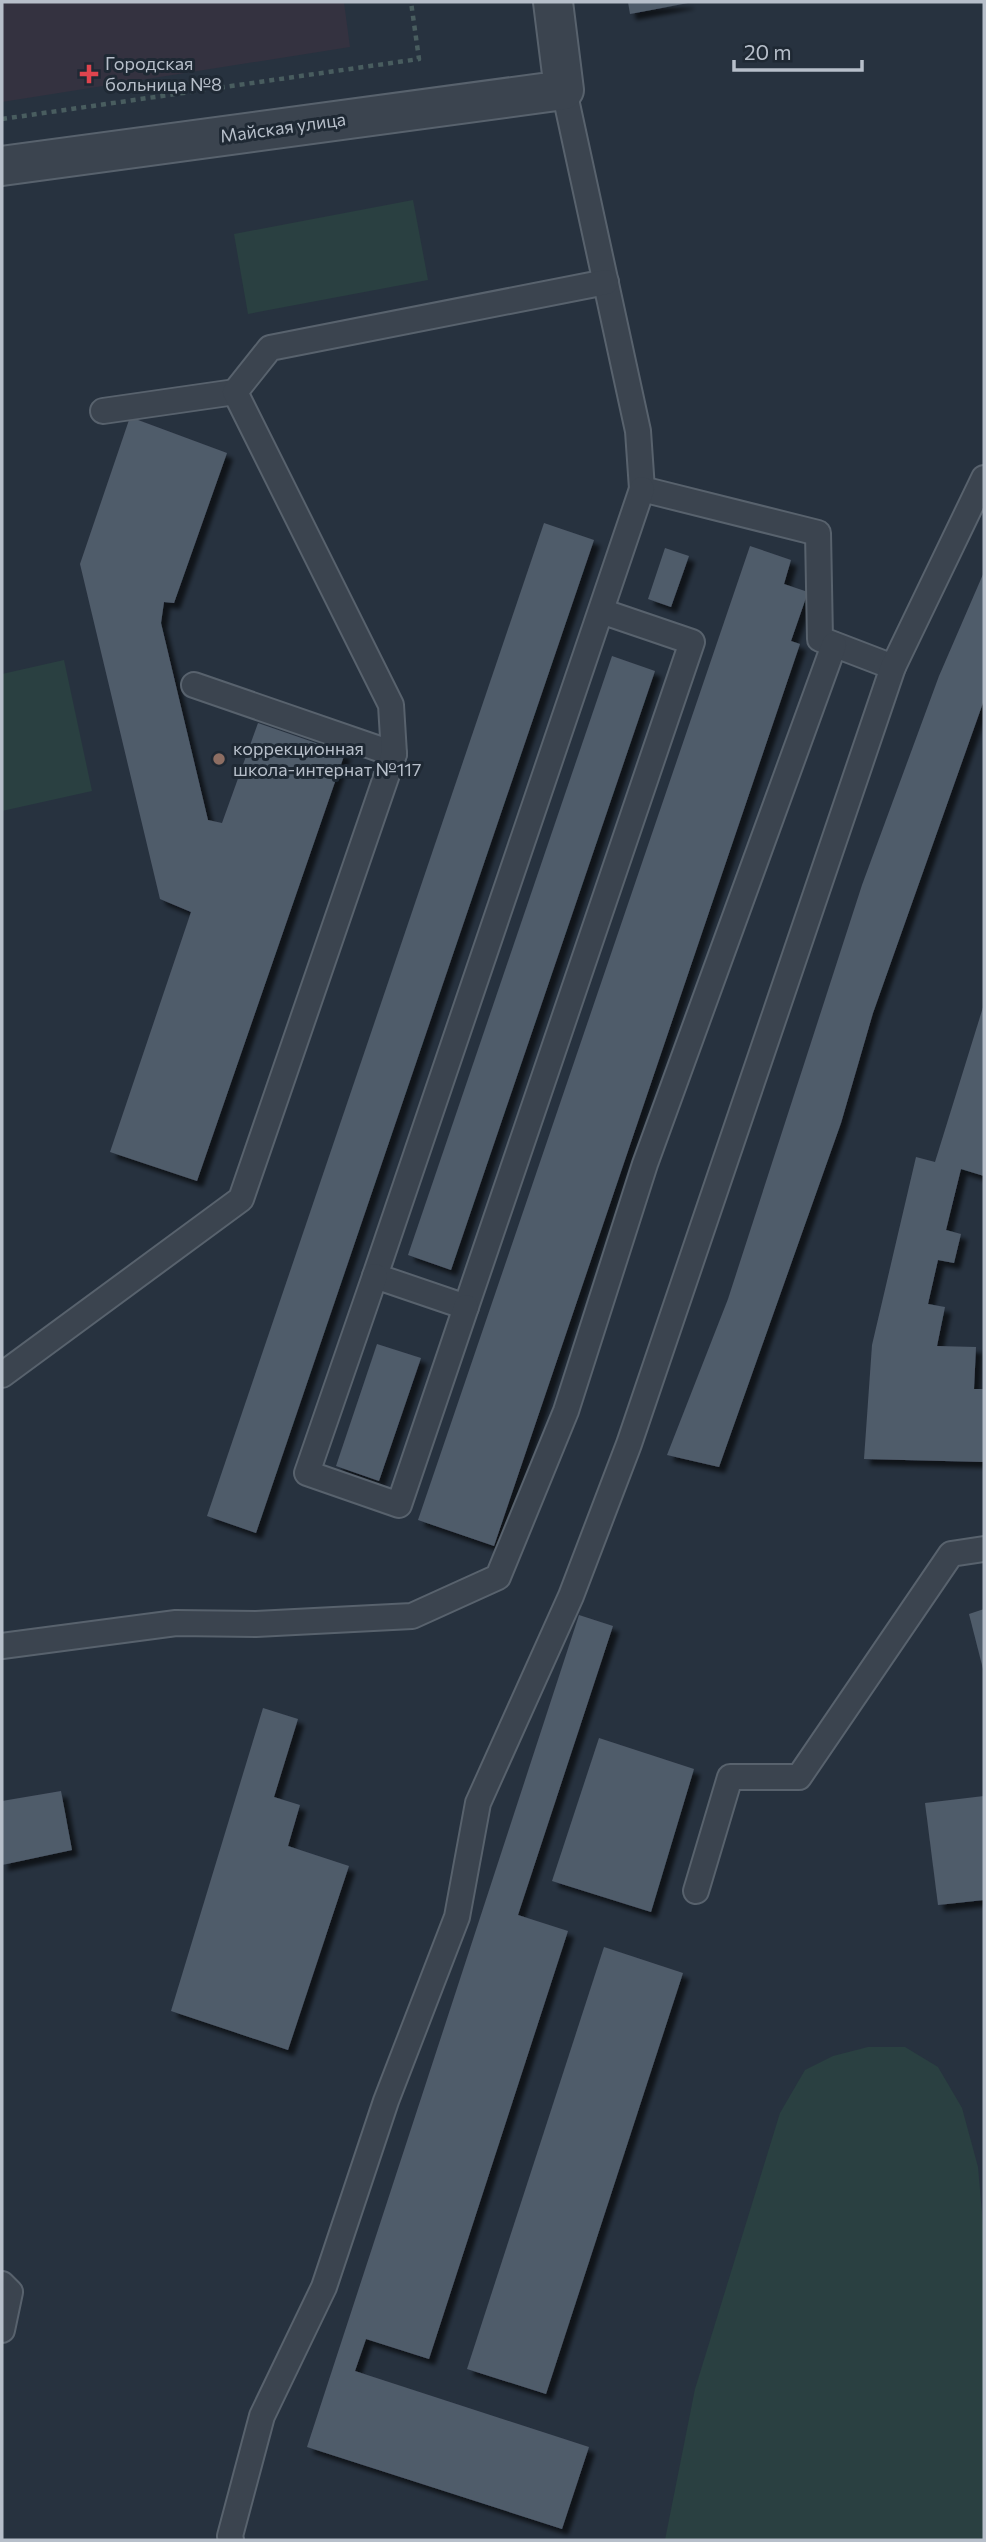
<svg xmlns="http://www.w3.org/2000/svg" width="986" height="2542" font-family="Commissioner,sans-serif">
<defs>
<filter id="shadow"><feDropShadow dx="6" dy="6" stdDeviation="2" flood-color="#0009"/></filter>
</defs>
<rect width="100%" height="100%" fill="#27323f"/>
<polygon fill="#343240" points="2,2 344,2 350,47 2,102"/>
<g fill="#2a4041">
<polygon points="413,200 428,280 248,314 234,234"/>
<polygon points="64,660 92,791 2,811 2,674"/>
<polygon points="868,2047 905,2047 938,2067 962,2108 978,2167 984,2237 984,2540 665,2540 695,2389 780,2113 805,2070 833,2056"/>
</g>
<g fill="#505b6a" filter="url(#shadow)">
<polygon points="628,2 688,2 688,3 630,14"/>
<polygon points="130,417 227,453 174,603 164,602 161,623 208,820 222,823 258,723 345,753 197,1181 110,1152 191,912 160,899 80,564"/>
<polygon points="544,523 594,540 256,1533 207,1516"/>
<polygon points="750,546 791,560 784,584 808,592 791,641 800,644 494,1546 418,1520"/>
<polygon points="665,548 689,556 671,607 648,599"/>
<polygon points="984,572 984,700 873,1013 841,1123 719,1467 667,1455 728,1299 862,885 939,676"/>
<polygon points="612,656 655,671 451,1270 408,1255"/>
<polygon points="984,1004 984,1176 961,1169 946,1230 961,1234 954,1263 938,1260 928,1304 945,1307 937,1346 976,1347 974,1389 984,1389 984,1462 864,1459 872,1345 916,1157 935,1162"/>
<polygon points="377,1344 421,1358 379,1481 336,1466"/>
<polygon points="984,1609 984,1669 983,1669 969,1614"/>
<polygon points="579,1615 613,1626 518,1915 568,1931 429,2359 366,2339 355,2371 589,2447 562,2529 307,2447"/>
<polygon points="263,1708 298,1719 274,1797 300,1805 288,1846 349,1866 288,2050 171,2011"/>
<polygon points="599,1738 694,1769 651,1912 552,1881"/>
<polygon points="61,1791 72,1850 2,1865 2,1801"/>
<polygon points="984,1796 984,1900 938,1905 925,1803"/>
<polygon points="604,1947 683,1973 546,2394 467,2369"/>
</g>
<g fill="none" stroke-linecap="round" stroke-linejoin="round">
<g stroke="#58626d" stroke-width="28">
<g id="service">
<polyline points="564,90 638,431 642,489 818,533 820,639 893,667"/>
<polyline points="103,411 235,392"/>
<polyline points="601,611 692,642 466,1307 375,1276 642,489"/>
<polyline points="194,685 394,754"/>
<polyline points="375,1276 307,1473 399,1505 466,1307"/>
<polyline points="2,1375 241,1199 394,754 391,705 235,392 270,348 606,282"/>
<polyline points="2,1646 176,1623 256,1624 412,1616 498,1577 566,1411 645,1164 834,645"/>
<polyline points="696,1891 730,1777 799,1777 951,1554 984,1549"/>
<polyline points="2,2284 10,2292 2,2330"/>
<polyline points="231,2540 230,2536 262,2416 324,2287 386,2101 457,1917 478,1803 571,1596 629,1444 893,667 984,478"/>
</g>
</g>
<g stroke="#58626d" stroke-width="42">
<polyline id="minor" points="2,166 564,90 553,2"/>
</g>
<polyline stroke="#495d5f" stroke-width="4.5" stroke-dasharray="5 5" stroke-linecap="butt" points="2,119 419,59 411,2"/>
<use href="#service" stroke="#3b444f" stroke-width="24"/>
<use href="#minor" stroke="#3b444f" stroke-width="38"/>
</g>
<path fill="#e0444e" stroke="#1f2934" stroke-width="2.5" d="M85.5 63.5h7v7h7v7h-7v7h-7v-7h-7v-7h7z"/>
<circle fill="#8d6e63" stroke="#1f2934" stroke-width="2.5" cx="219" cy="759" r="7"/>
<g text-anchor="middle" stroke-width="6" stroke-linejoin="round" paint-order="stroke">
<g font-size="18" fill="#b7bfca" stroke="#1f2934" text-anchor="start">
<text x="105" y="70">Городская<tspan x="105" dy="21">больница №8</tspan></text>
<text x="233" y="755">коррекционная<tspan x="233" dy="21">школа-интернат №117</tspan></text>
</g>
<g font-size="18" fill="#b7bfca" stroke="#1f2934">
<text transform="translate(283 128) rotate(-8)" y="6">Майская улица</text>
</g>
</g>
<rect width="986" height="2542" fill="none" stroke="#b7bfca" stroke-width="7"/>
<path d="M734 60v10h128v-10" fill="none" stroke="#b7bfca" stroke-width="3.5"/>
<text x="744" y="60" font-size="21" fill="#b7bfca" stroke="#1f2934" stroke-width="5" paint-order="stroke">20 m</text>
</svg>
